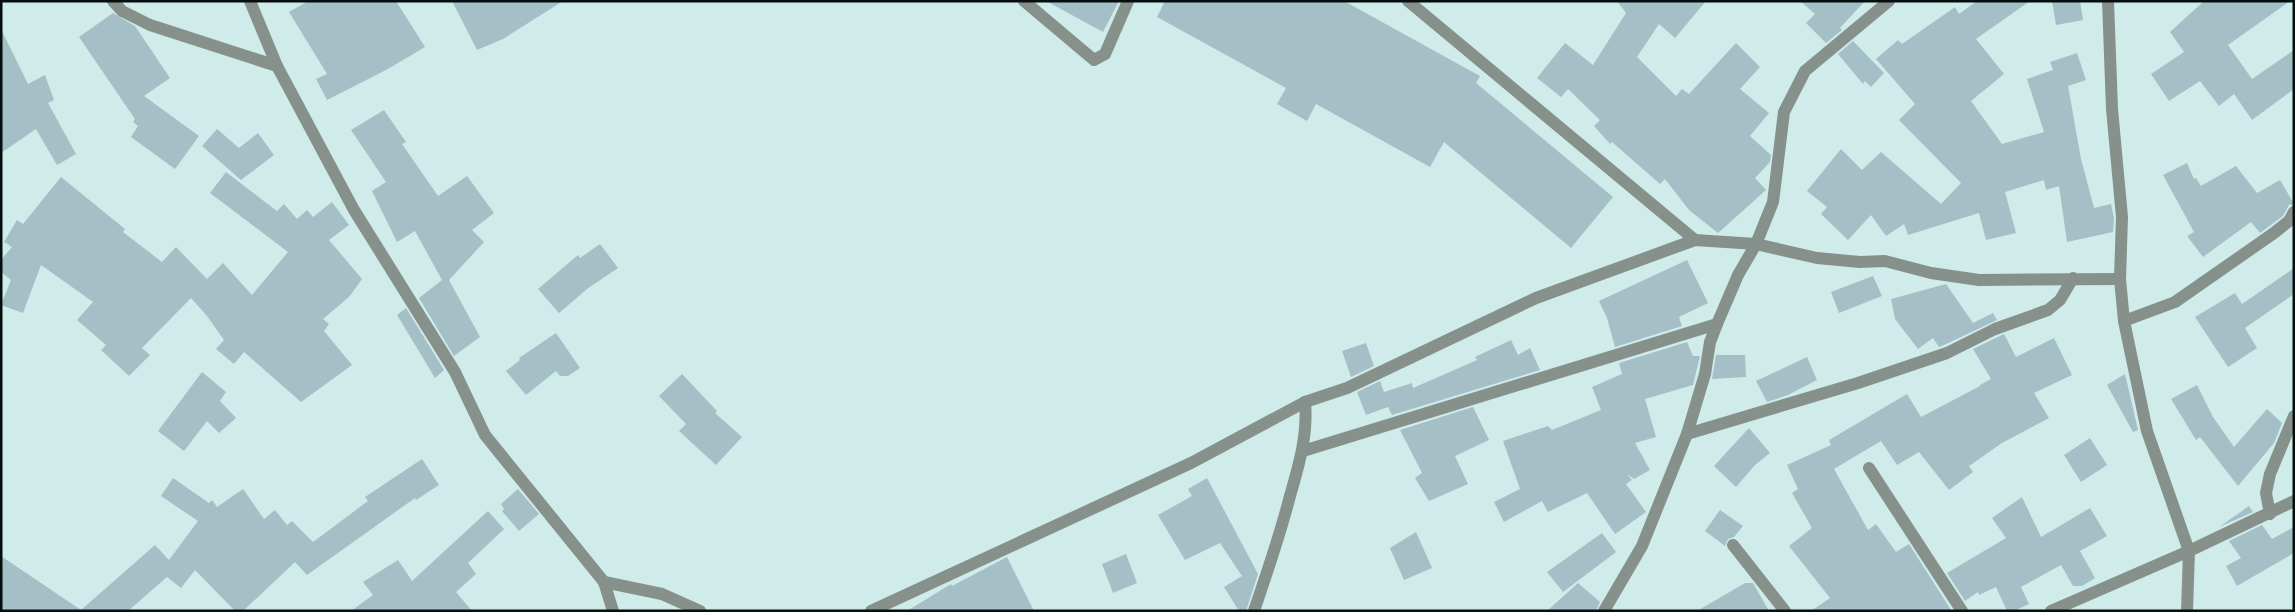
<svg xmlns="http://www.w3.org/2000/svg" width="2295" height="612" font-family="Figtree,sans-serif">
<rect width="100%" height="100%" fill="#cfeceb"/>
<g fill="#a5bfc7">
<polygon points="308,1 396,1 425,47 388,69 327,100 316,79 327,74 289,12"/>
<polygon points="452,1 563,1 503,39 477,50"/>
<polygon points="1046,1 1119,1 1103,32"/>
<polygon points="1165,1 1344,1 1480,76 1476,83 1613,197 1571,248 1444,142 1430,167 1316,104 1307,121 1277,104 1286,88 1157,17"/>
<polygon points="1617,1 1706,1 1675,38 1659,24 1637,57 1676,96 1682,89 1689,94 1736,43 1760,67 1740,89 1769,113 1750,136 1771,155 1770,162 1755,178 1766,190 1718,233 1689,210 1665,179 1660,184 1612,142 1610,144 1594,126 1600,120 1568,89 1561,97 1537,78 1565,43 1593,65 1626,13"/>
<polygon points="1800,1 1865,1 1840,28 1842,30 1826,43 1806,23 1815,14"/>
<polygon points="1977,1 2030,1 1976,39 2004,74 1971,101 2002,144 2044,132 2027,79 2053,70 2050,62 2077,53 2086,80 2068,86 2081,159 2094,208 2111,204 2114,218 2113,232 2067,242 2059,186 2046,190 2044,180 2005,192 2016,233 1986,240 1979,213 1908,235 1904,224 1886,236 1871,215 1848,240 1821,214 1827,207 1807,191 1841,149 1862,170 1881,152 1941,204 1961,183 1899,120 1915,104 1876,59 1898,40 1902,44 1955,7 1959,14"/>
<polygon points="2052,1 2080,1 2083,20 2056,25"/>
<polygon points="2204,1 2290,1 2228,45 2252,79 2294,50 2294,89 2252,120 2234,94 2219,106 2200,81 2169,101 2151,74 2184,52 2170,32"/>
<polygon points="113,13 135,26 170,78 144,96 199,136 175,169 131,137 138,126 133,122 135,119 79,37"/>
<polygon points="1,29 28,84 45,75 54,100 48,103 76,154 57,165 36,129 1,153"/>
<polygon points="1853,41 1884,73 1871,87 1865,81 1863,84 1838,54"/>
<polygon points="384,110 406,142 402,144 438,196 467,176 494,213 472,230 484,242 449,280 480,337 454,356 419,298 442,280 415,231 397,242 372,191 386,182 351,130"/>
<polygon points="217,129 239,148 258,133 274,155 241,180 202,146"/>
<polygon points="2187,163 2194,179 2196,178 2201,186 2236,166 2257,193 2280,180 2294,204 2289,205 2283,216 2260,233 2251,222 2203,257 2187,236 2194,232 2163,175"/>
<polygon points="226,172 277,211 284,204 297,219 307,210 313,217 332,202 349,225 329,240 362,279 349,297 323,319 329,324 324,331 352,365 301,402 244,352 234,364 216,349 224,340 207,316 191,298 142,348 150,355 129,376 101,350 106,345 77,320 93,302 41,265 23,313 1,305 11,280 1,272 1,260 12,247 4,242 17,220 23,224 61,177 125,229 123,232 162,262 176,247 207,279 223,263 252,295 288,252 210,193"/>
<polygon points="600,244 618,268 587,289 559,313 538,289 578,255 580,258"/>
<polygon points="1687,260 1708,303 1679,317 1682,326 1615,347 1607,318 1599,301"/>
<polygon points="2294,268 2294,294 2245,328 2257,348 2228,367 2195,317 2235,293 2242,304"/>
<polygon points="1873,276 1882,296 1839,313 1831,292"/>
<polygon points="1946,284 1973,323 1993,313 1997,320 1944,345 1939,347 1933,338 1918,349 1895,319 1891,299"/>
<polygon points="406,308 444,370 435,378 397,315"/>
<polygon points="556,333 580,368 568,376 560,376 556,371 526,395 506,371 520,360 519,358"/>
<polygon points="2004,334 2016,357 2054,338 2072,375 2034,393 2049,418 2002,443 1969,466 1973,472 1949,490 1919,452 1897,465 1881,441 1834,469 1868,530 1876,524 1896,552 1909,544 1951,610 1811,611 1830,598 1789,546 1812,528 1792,493 1798,489 1787,465 1831,445 1829,440 1907,394 1921,417 1980,386 1980,385 1991,379 1973,349"/>
<polygon points="1511,340 1518,355 1530,348 1540,370 1392,415 1388,407 1366,415 1357,392 1380,381 1384,392 1412,383 1413,388 1477,360 1475,357"/>
<polygon points="1687,342 1693,356 1700,356 1693,385 1645,399 1656,437 1635,443 1650,470 1634,479 1627,474 1632,480 1626,484 1646,512 1615,534 1587,493 1548,512 1542,501 1504,522 1494,502 1520,489 1503,441 1548,426 1552,430 1601,410 1592,387 1622,374 1619,363"/>
<polygon points="1366,343 1374,366 1351,377 1342,351"/>
<polygon points="1716,355 1745,355 1746,377 1712,379"/>
<polygon points="1807,357 1817,380 1788,395 1767,402 1756,381"/>
<polygon points="202,372 226,392 220,401 236,418 219,433 207,421 184,451 158,431"/>
<polygon points="682,374 717,411 715,413 742,437 716,465 679,431 686,424 659,396"/>
<polygon points="2125,374 2138,430 2133,432 2107,385"/>
<polygon points="2197,385 2213,417 2234,447 2267,409 2282,423 2274,443 2238,486 2200,437 2196,440 2171,399"/>
<polygon points="1473,407 1489,440 1455,456 1468,484 1429,501 1415,478 1422,473 1400,430"/>
<polygon points="1749,428 1770,453 1755,465 1736,487 1714,466"/>
<polygon points="2090,438 2107,465 2081,482 2064,455"/>
<polygon points="422,459 439,485 416,500 415,498 307,575 295,562 243,611 235,611 195,570 181,588 167,577 128,611 1,611 1,556 81,610 155,545 169,560 198,521 161,496 173,478 209,503 212,500 217,507 243,489 264,519 275,510 287,525 292,521 313,542 368,501 365,497"/>
<polygon points="1207,478 1258,574 1246,611 1239,611 1224,587 1242,576 1220,543 1185,560 1158,515 1192,496 1188,489"/>
<polygon points="518,489 539,514 519,531 502,511 504,509 501,504"/>
<polygon points="2022,497 2041,537 2090,508 2107,536 2080,551 2095,578 2082,586 2073,586 2061,565 2021,587 2029,604 2014,611 2007,611 1996,587 1979,595 1978,592 1965,601 1947,573 2006,538 1992,518"/>
<polygon points="2249,506 2253,512 2219,527"/>
<polygon points="1720,510 1743,526 1734,537 1728,539 1725,546 1705,531"/>
<polygon points="488,511 504,529 468,563 476,574 456,592 472,611 351,611 373,595 363,582 398,560 412,581"/>
<polygon points="2262,525 2272,539 2294,527 2294,553 2237,586 2226,566 2241,558 2229,541"/>
<polygon points="1416,532 1432,568 1404,580 1390,548"/>
<polygon points="1602,533 1616,552 1563,592 1547,572"/>
<polygon points="1126,554 1137,583 1113,593 1102,564"/>
<polygon points="1007,557 1034,611 907,611 951,584 952,586"/>
<polygon points="1578,583 1600,602 1596,611 1547,611"/>
<polygon points="1745,583 1753,583 1769,611 1697,611"/>
</g>
<g fill="none" stroke-linecap="round" stroke-linejoin="round">
<g stroke="#86918c" stroke-width="12">
<polyline points="113,1 122,11 150,25 277,66"/>
<polyline points="250,1 277,66 354,210 455,372 485,435 604,582 613,611"/>
<polyline points="1024,1 1094,60 1105,54 1128,1"/>
<polyline points="1408,1 1695,240"/>
<polyline points="2108,1 2112,109 2122,217 2120,279 2124,321 2147,431 2189,551 2187,611"/>
<polyline points="2124,321 2175,302 2274,233 2289,221 2294,212"/>
<polyline points="1687,434 1858,383 1947,353 1995,329 2048,310 2060,300 2073,278"/>
<polyline points="1303,451 1717,324"/>
<polyline points="1869,468 1962,611"/>
<polyline points="2270,514 2266,493 2270,474 2294,416"/>
<polyline points="1733,545 1785,611"/>
<polyline points="604,582 662,594 700,611"/>
<polyline points="871,611 1191,463 1305,402"/>
<path d="M 1254,611 C 1267,573 1280,535 1290,496 C 1299,465 1308,435 1305,402 L 1347,388 L 1536,298 L 1695,240 L 1756,244 L 1817,258 L 1860,262 L 1885,261 L 1931,273 L 1979,280 L 2120,279"/>
<polyline points="1604,611 1642,546 1687,434 1705,374 1710,342 1717,324 1738,275 1756,244 1773,202 1784,112 1805,71 1889,1"/>
<polyline points="2051,611 2189,551 2294,501"/>
</g>
</g>
<rect width="2295" height="612" fill="none" stroke="#060f0f" stroke-width="5"/>
</svg>
